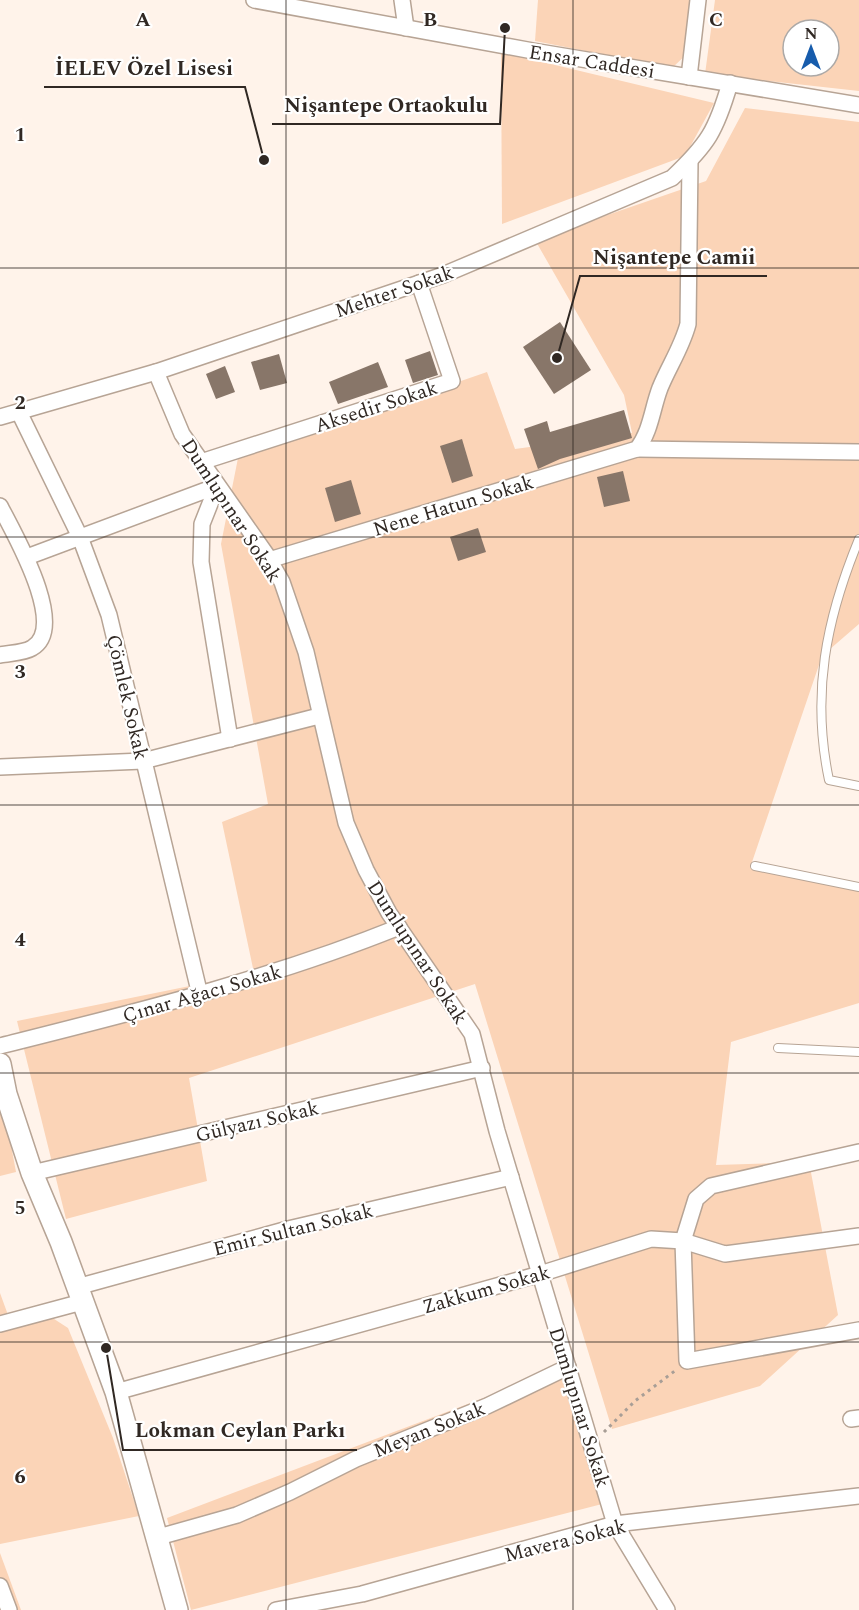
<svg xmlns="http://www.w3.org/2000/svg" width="859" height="1610" font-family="Spectral,serif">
<rect width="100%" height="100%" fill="#fff3ea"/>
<g fill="#fbd4b7" fill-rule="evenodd">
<polygon points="538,0 693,0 689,52 672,68 535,41"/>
<path d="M 715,0 L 859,0 L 859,91 L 705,74 ZM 793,30 L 829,30 L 829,66 L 793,66 Z"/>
<polygon points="501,52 714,103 685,156 502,224"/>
<polygon points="745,108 859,122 859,624 822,656 750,868 859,890 859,1003 731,1042 716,1165 809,1162 838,1315 760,1386 612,1429 475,984 189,1078 207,1181 66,1219 17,1021 254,973 222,822 268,804 221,544 238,458 487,372 515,449 632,433 624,395 535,240 706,181"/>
<polygon points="0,1087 16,1172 0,1176"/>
<polygon points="0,1293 12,1326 51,1317 68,1328 113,1438 139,1516 0,1544"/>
<polygon points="563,1368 606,1503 191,1610 167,1518"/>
<polygon points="0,1553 21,1610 0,1610"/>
</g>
<g fill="#887669">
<polygon points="560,322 591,370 554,394 523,347"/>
<polygon points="430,351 438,375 413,383 405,360"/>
<polygon points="279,354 287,383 260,390 251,362"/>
<polygon points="378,362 388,387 338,404 329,382"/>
<polygon points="225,366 235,392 216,399 206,374"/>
<polygon points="624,410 632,438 560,459 538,469 524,429 547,421 550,432"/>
<polygon points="462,439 473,476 452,483 440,446"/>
<polygon points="623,471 630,501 604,507 597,477"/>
<polygon points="351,480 361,514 335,522 325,488"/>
<polygon points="478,528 486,552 458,561 450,537"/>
</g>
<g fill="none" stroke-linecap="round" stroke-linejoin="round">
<g stroke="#b7a495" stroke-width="10">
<g id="lane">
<path d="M 859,539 C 826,619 811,694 829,780 L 859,786"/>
<polyline points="755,866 859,887"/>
<polyline points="778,1048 859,1052"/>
</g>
</g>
<g stroke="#b7a495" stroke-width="18">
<g id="street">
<polyline points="254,0 533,51 859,105"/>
<polyline points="402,0 406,28"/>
<polyline points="689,77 698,0"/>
<polyline points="156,372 182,434 266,554 282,582 306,652 346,823 366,870 389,913 472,1034 497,1131 615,1524 667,1610"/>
<polyline points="19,412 80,537 109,615 200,995"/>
<path d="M 0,417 L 156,372 L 443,275 L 672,178 C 708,144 716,131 730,83"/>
<polyline points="637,449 859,452"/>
<polyline points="201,462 452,381 419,283"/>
<polyline points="217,486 202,524 201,562 230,739"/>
<path d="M 0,506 C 13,532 69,627 32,648 C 24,653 9,653 0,655"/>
<polyline points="27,557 217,486"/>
<path d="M 269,560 L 637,449 C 651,431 652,409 660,388 C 669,366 682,347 688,324 L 690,161"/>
<polyline points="0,767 143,761 319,716"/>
<path d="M 0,1046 C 135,1012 270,979 399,927"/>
<polyline points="859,1152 711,1186 696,1199 683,1241 687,1361 859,1330"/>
<polyline points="32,1173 482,1068"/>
<polyline points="77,1287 288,1229 511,1177"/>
<polyline points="0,1324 82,1302"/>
<polyline points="116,1392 540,1274 651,1239 683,1241 725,1254 859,1236"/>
<polyline points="851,1419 859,1418"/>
<polyline points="155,1538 237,1515 290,1492 356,1459 487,1406 568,1367"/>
<polyline points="0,1586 9,1610"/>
<polyline points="276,1610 362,1594 615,1524 859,1496"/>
</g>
</g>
<g stroke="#b7a495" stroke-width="24">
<polyline id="secondary" points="0,1064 6,1094 32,1173 61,1242 116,1392 177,1610"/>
</g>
<polyline stroke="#a89e96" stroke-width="3" stroke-dasharray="3 4.5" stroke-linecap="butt" points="604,1432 635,1401 676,1370"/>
<use href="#lane" stroke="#fff" stroke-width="8"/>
<use href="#street" stroke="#fff" stroke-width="15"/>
<use href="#secondary" stroke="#fff" stroke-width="21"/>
</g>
<path fill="none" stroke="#302823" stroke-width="1.5" stroke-opacity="0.55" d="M 286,0 L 286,1610M 573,0 L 573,1610M 0,268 L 859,268M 0,537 L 859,537M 0,805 L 859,805M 0,1073 L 859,1073M 0,1342 L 859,1342"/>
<g text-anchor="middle" stroke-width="4.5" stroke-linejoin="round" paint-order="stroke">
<g font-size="20" fill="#302823" stroke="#fff">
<text transform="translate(592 61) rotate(9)" y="7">Ensar Caddesi</text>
<text transform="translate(394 291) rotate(-19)" y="7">Mehter Sokak</text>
<text transform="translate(376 406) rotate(-18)" y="7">Aksedir Sokak</text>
<text transform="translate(453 505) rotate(-17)" y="7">Nene Hatun Sokak</text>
<text transform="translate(232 510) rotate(57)" y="7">Dumlupınar Sokak</text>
<text transform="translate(128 697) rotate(77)" y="7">Çömlek Sokak</text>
<text transform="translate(418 952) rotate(57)" y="7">Dumlupınar Sokak</text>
<text transform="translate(202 993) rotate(-16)" y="7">Çınar Ağacı Sokak</text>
<text transform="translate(257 1121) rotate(-13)" y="7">Gülyazı Sokak</text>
<text transform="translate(293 1229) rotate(-14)" y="7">Emir Sultan Sokak</text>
<text transform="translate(486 1289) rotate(-16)" y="7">Zakkum Sokak</text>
<text transform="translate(580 1407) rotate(73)" y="7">Dumlupınar Sokak</text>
<text transform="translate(429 1429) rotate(-22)" y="7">Meyan Sokak</text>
<text transform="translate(565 1540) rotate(-14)" y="7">Mavera Sokak</text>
</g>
</g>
<g font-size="20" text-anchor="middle" font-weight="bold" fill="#302823" stroke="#fff" stroke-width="4.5" stroke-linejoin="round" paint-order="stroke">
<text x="143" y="26">A</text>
<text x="430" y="26">B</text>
<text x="716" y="26">C</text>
<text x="20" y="141">1</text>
<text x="20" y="409">2</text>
<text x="20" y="678">3</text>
<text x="20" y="946">4</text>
<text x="20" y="1214">5</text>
<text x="20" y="1483">6</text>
</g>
<path fill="none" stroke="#302823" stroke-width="2" d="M264 160L245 87H44M505 28L500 124H272M557 358L580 276H767M106 1348L123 1450H357"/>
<g fill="#302823" stroke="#fff" stroke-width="2">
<circle cx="264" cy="160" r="6"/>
<circle cx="505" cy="28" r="6"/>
<circle cx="557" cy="358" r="6"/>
<circle cx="106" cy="1348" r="6"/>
</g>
<g font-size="21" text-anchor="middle" font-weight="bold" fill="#302823" stroke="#fff" stroke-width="4.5" stroke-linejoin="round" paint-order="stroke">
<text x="144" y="75">İELEV Özel Lisesi</text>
<text x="386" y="112">Nişantepe Ortaokulu</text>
<text x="674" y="264">Nişantepe Camii</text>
<text x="240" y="1437">Lokman Ceylan Parkı</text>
</g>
<g transform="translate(811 48)"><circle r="28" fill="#ffffff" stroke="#aca9a7" stroke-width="1.5"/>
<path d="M0-4.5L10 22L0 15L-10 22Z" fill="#175cac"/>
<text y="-9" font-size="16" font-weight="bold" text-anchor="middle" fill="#302823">N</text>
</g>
</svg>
